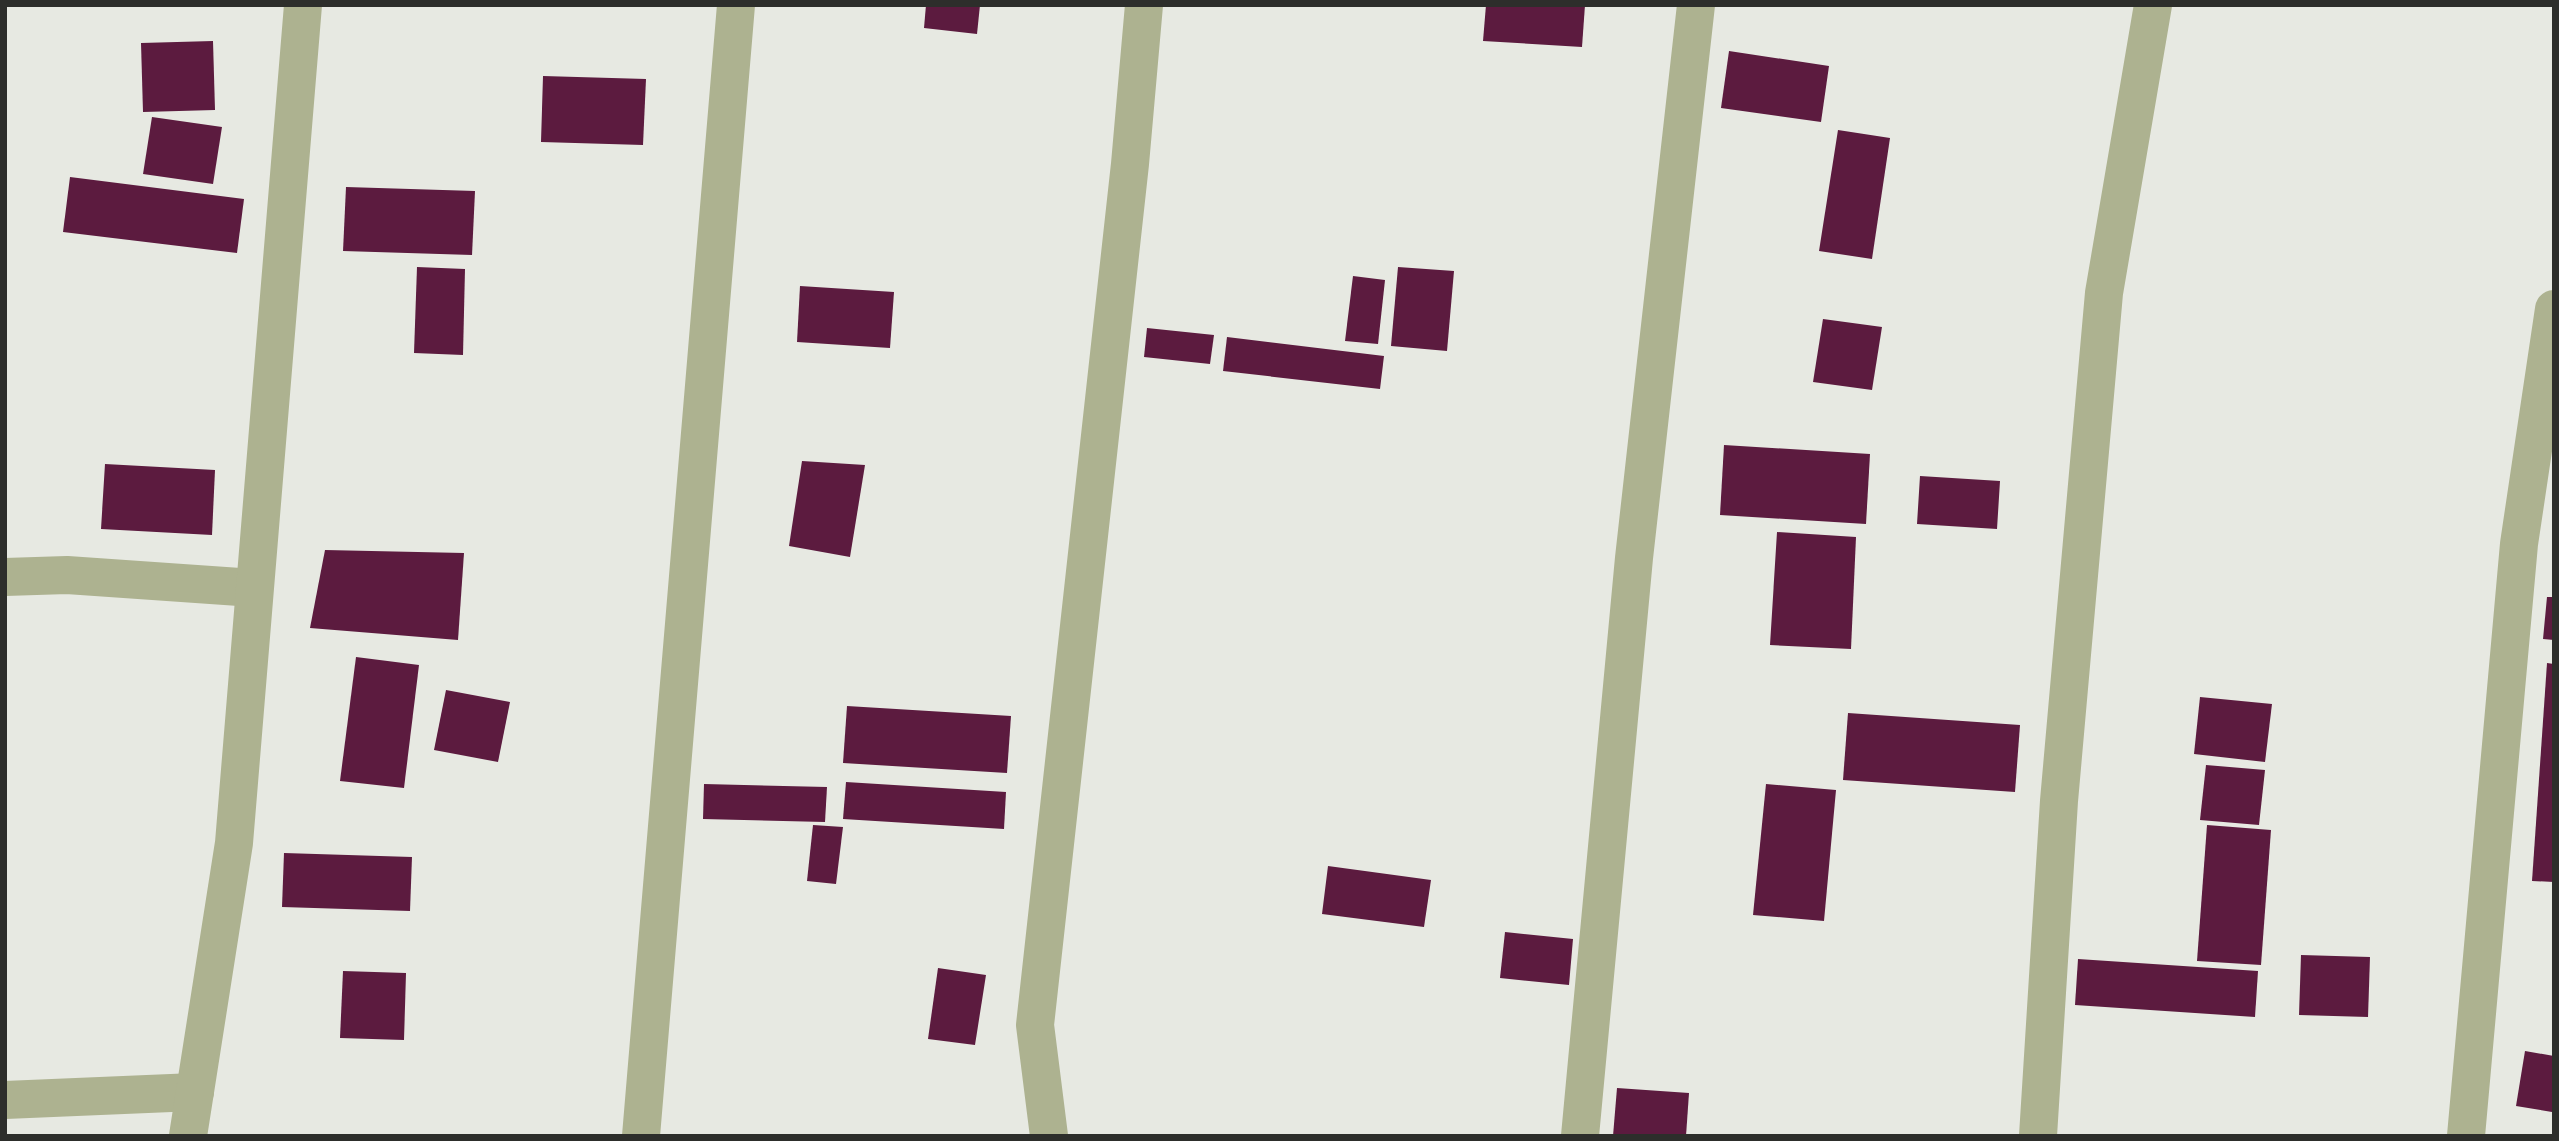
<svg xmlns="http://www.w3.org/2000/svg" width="2559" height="1141" font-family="'PT Sans',sans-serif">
<rect width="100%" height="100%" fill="#e7e9e2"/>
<g fill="#5c1b3f">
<polygon points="926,5 980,5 977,34 924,28"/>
<polygon points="1486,5 1585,5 1582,47 1483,41"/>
<polygon points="213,41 215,110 143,112 141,43"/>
<polygon points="1729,51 1829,66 1821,122 1721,108"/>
<polygon points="543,76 646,79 643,145 541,142"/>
<polygon points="152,117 222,127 213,184 143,174"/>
<polygon points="1838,130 1890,138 1872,259 1819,251"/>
<polygon points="70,177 244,199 237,253 63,232"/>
<polygon points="346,187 475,191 472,255 343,251"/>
<polygon points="417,267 465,269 463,355 414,353"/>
<polygon points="1398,267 1454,271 1447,351 1391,346"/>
<polygon points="1353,276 1385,280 1378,344 1345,341"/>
<polygon points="800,286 894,292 890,348 797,342"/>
<polygon points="1823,319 1882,327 1872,390 1813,382"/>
<polygon points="1147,328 1214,335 1210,364 1144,357"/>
<polygon points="1227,337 1384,356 1380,389 1223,371"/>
<polygon points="1724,445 1870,454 1866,524 1720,515"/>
<polygon points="802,461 865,465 850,557 789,546"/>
<polygon points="105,464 215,470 212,535 101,529"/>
<polygon points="1920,476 2000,481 1997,529 1917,524"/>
<polygon points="1777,532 1856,537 1851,649 1770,645"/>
<polygon points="325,550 464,553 458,640 310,628"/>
<polygon points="2547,597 2554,597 2554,640 2543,639"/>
<polygon points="356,657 419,665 404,788 340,781"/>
<polygon points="2547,663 2554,664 2554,882 2532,881"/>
<polygon points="446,690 510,702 498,762 434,750"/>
<polygon points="2200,697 2272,704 2265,762 2194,754"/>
<polygon points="847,706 1011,716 1007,773 843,763"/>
<polygon points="1848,713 2020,725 2015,792 1843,780"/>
<polygon points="2206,765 2265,770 2259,825 2200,820"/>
<polygon points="846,782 1006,792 1004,829 843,819"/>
<polygon points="704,784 827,787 825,822 703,819"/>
<polygon points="1766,784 1836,790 1824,921 1753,915"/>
<polygon points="813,825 843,827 836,884 807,881"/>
<polygon points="2207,825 2271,830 2261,965 2197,961"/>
<polygon points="284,853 412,857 410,911 282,907"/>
<polygon points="1328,866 1431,880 1424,927 1322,914"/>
<polygon points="1505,932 1573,939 1569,985 1500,978"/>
<polygon points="2301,955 2370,957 2368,1017 2299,1015"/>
<polygon points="2078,959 2258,971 2255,1017 2075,1005"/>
<polygon points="938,968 986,975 975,1045 928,1039"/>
<polygon points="343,971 406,973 404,1040 340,1038"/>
<polygon points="2525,1051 2554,1056 2552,1112 2516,1106"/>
<polygon points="1617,1088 1689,1093 1686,1136 1613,1136"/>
</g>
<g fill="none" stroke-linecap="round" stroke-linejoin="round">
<g stroke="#adb290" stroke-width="38">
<polyline points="5,577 67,575 254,588"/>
<polyline points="5,1100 195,1092"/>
<polyline points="188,1136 234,843 303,5"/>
<polyline points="641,1136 736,5"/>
<polyline points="1049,1136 1035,1025 1130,164 1144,5"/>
<polyline points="1580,1136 1634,558 1696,5"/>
<polyline points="2038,1136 2059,801 2104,293 2153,5"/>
<polyline points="2466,1136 2519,544 2554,309"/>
</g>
</g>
<rect width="2559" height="1141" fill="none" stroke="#2d2e2b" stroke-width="14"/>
</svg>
